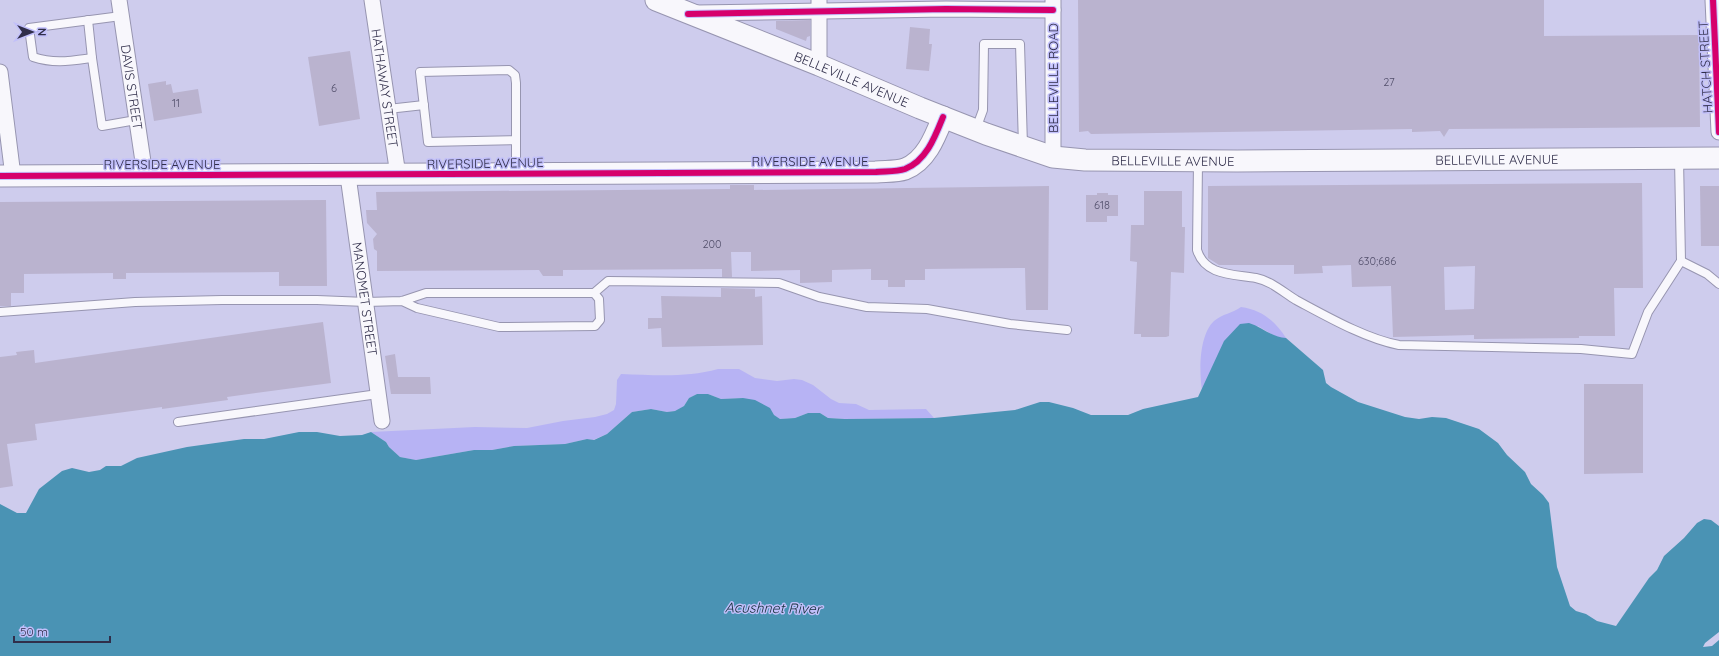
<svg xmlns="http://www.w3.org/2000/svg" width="1719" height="656" font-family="Quicksand,sans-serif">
<rect width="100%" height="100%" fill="#cecced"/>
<g fill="#b7b3f4">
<path d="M 1241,307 C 1262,310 1275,321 1286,338 L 1278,338 L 1258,326 L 1207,380 L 1202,390 C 1199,371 1199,335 1214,321 C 1222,314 1233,313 1241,307 Z"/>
<path d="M 718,369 L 739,369 L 755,378 L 777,381 L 794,379 L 802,380 L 813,385 L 831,399 L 839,403 L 856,404 L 869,410 L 926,409 L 934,418 L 845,419 L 828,418 L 820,413 L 808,413 L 795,418 L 780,419 L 743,398 L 721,399 L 708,394 L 697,394 L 689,398 L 684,406 L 676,411 L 667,412 L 651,409 L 632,412 L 607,434 L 593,440 L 587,439 L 565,444 L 514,446 L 492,450 L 474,450 L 416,460 L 400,457 L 389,447 L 386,442 L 371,432 L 475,427 L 527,428 L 563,421 L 595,417 L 607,414 L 614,410 L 616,404 L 617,380 L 621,374 C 653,375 686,378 718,369 Z"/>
</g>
<path fill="#4a93b4" d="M 1249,323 C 1262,327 1273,338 1286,338 L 1323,370 L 1326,383 L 1331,387 L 1358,402 L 1405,417 L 1419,419 L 1432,417 L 1446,418 L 1479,429 L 1498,443 L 1507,455 L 1525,472 L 1531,484 L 1543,495 L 1549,503 L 1557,567 L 1570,606 L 1576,611 L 1586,614 L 1597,621 L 1616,626 L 1649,578 L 1657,570 L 1664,556 L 1684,538 L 1697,523 L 1704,519 L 1711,520 L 1719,526 L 1719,632 L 1705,643 L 1703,647 L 1712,646 L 1719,640 L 1719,656 L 0,656 L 0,504 L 17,513 L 26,513 L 39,489 L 62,471 L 72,468 L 89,472 L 100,470 L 106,466 L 121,466 L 137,458 L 187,447 L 244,439 L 264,439 L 299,432 L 317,432 L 340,436 L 362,435 L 371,432 L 386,442 L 389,447 L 400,457 L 416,460 L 474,450 L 492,450 L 514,446 L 565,444 L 587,439 L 594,440 L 607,434 L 632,412 L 651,409 L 667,412 L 675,411 L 684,406 L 689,398 L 697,394 L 708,394 L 721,399 L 743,398 L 755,400 L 770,408 L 774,415 L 780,419 L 795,418 L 808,413 L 820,413 L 828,418 L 845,419 L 934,418 L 1015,410 L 1040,402 L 1049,402 L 1073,408 L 1091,415 L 1128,415 L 1143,409 L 1198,397 L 1224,341 L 1240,324 Z"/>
<g fill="#bab3cf" fill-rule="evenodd">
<polygon points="1078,0 1544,0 1544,36 1699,35 1700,127 1449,129 1444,137 1440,131 1412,132 1412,129 1091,134 1088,131 1079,132"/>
<polygon points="810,20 810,36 807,37 806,41 776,29 776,21"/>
<polygon points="910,27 930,29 929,44 932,44 929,71 906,69"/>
<polygon points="350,51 360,119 319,126 308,57"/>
<polygon points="166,81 166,85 171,84 173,93 198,89 202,113 154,121 148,84"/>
<path d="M 1642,183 L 1643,288 L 1614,288 L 1615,336 L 1579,336 L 1579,338 L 1474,339 L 1474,335 L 1393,337 L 1391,286 L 1352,287 L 1351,265 L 1322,266 L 1323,273 L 1294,274 L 1294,265 L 1219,265 L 1208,258 L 1208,186 ZM 1475,266 L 1474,309 L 1445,310 L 1444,267 Z"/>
<polygon points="730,185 754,185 754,190 1049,186 1048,310 1026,310 1025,268 925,269 925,280 905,280 905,287 888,287 888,280 871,280 871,269 832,270 832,282 800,283 800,270 751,271 751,252 731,252 732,277 722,277 722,269 563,270 563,276 543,276 539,270 377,271 377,251 374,249 373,239 377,234 367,223 366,210 377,210 376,192 730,189"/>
<polygon points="1700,186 1719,186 1719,246 1701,246"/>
<polygon points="1144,191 1182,191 1182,227 1185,227 1184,273 1171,272 1169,336 1166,337 1141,337 1141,334 1134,334 1137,262 1130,261 1131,225 1144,225"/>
<polygon points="1097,193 1108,193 1108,195 1118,195 1118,216 1107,216 1107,222 1086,222 1086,195 1097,195"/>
<polygon points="326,200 327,286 279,286 279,272 126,273 126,279 113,279 113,273 24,274 24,293 11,293 11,306 0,306 0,202"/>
<polygon points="721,288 755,289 755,297 762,296 763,345 662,347 661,328 648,329 648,318 662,318 661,296 721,297"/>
<polygon points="323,322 331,383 227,397 228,400 162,409 162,407 35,424 37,440 7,444 13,486 0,488 0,357 17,355 16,352 34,350 35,363"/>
<polygon points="395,354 398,377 430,377 431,394 391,394 385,356"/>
<polygon points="1584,384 1643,384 1643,473 1584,474"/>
</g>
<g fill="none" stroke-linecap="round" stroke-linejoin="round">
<g stroke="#9795b0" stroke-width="10">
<g id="lane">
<polyline points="88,20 92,58 102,126 136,120"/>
<path d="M 92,58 C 70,61 54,64 33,57 L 29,28 L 121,16"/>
<polyline points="388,109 424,105"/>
<polyline points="976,129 983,110 984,44 1020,44 1023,146"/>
<polyline points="516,140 428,142 420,72 509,70 515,75 516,83 516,173"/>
<path d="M 1198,162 L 1197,250 C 1205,276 1233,274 1256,278 C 1271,281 1283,292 1296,300 C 1326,316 1366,339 1399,345 L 1581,349 L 1632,354 L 1648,312 L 1681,261 L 1679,159"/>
<polyline points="1681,261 1707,274 1719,284"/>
<polyline points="594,293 608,281 779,283 819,297 867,307 927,309 1010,324 1067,330"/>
<polyline points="0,312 135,302 222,300 317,300 366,302 402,301 426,293 594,293 599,299 600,320 595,326 499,327 417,308 402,301"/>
<polyline points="178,422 378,394"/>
</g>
</g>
<g stroke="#9795b0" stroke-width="17">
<g id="street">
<path id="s1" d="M 119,0 L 145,175"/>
<path id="s2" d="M 372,0 L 398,175"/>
<polyline points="819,0 819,65"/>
<polyline points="1713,0 1719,132"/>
<polyline points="697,13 946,9 1053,10"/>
<polyline points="0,72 13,176"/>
<polyline points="1053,157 1053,1"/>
<path id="s3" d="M 348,176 L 382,421"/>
</g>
</g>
<g stroke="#9795b0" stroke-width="23">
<g id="secondary">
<path id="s4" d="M 656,0 L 819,65 L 920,108 L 986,134 L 1053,157 L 1085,160 L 1237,161 L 1719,158"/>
<path d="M 0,176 L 876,172 C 885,171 896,172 905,169 C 926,161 935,137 943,117"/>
</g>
</g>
<use href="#lane" stroke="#f8f7fc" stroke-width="8"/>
<use href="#street" stroke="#f8f7fc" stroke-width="15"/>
<use href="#secondary" stroke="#f8f7fc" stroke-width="21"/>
<g stroke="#c1bffa" stroke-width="8">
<g id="cycleway">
<polyline points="1713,0 1719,132"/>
<polyline points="688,14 946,9 1053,10"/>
<path d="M 0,176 L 876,172 C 885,171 896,172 905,169 C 926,161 935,137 943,117"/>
</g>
</g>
<use href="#cycleway" stroke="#d6006c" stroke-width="6"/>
</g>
<g text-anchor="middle" stroke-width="3" stroke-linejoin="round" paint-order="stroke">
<g font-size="11" fill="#524f6b">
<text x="1389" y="86">27</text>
<text x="334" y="92">6</text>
<text x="176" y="107">11</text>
<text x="1102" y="209">618</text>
<text x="712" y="248">200</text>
<text x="1377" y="265">630;686</text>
</g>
<g font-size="13" fill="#302e4a" stroke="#c1bffa">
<text transform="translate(1705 67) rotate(-93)" y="5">HATCH STREET</text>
<text transform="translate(1053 78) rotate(-90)" y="5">BELLEVILLE ROAD</text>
<text dy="5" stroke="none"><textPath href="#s4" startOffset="211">BELLEVILLE AVENUE</textPath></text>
<text dy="5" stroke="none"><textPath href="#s1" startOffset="88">DAVIS STREET</textPath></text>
<text dy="5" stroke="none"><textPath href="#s2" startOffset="89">HATHAWAY STREET</textPath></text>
<text dy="5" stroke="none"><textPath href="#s4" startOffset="871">BELLEVILLE AVENUE</textPath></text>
<text x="810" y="166">RIVERSIDE AVENUE</text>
<text dy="5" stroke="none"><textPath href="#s4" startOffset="547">BELLEVILLE AVENUE</textPath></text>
<text transform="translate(485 163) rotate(-1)" y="5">RIVERSIDE AVENUE</text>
<text x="162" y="169">RIVERSIDE AVENUE</text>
<text dy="5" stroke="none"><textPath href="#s3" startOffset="124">MANOMET STREET</textPath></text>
</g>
<g font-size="14" font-style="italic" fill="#122e39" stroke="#c1bffa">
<text transform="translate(773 608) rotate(1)" y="5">Acushnet River</text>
</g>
</g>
<g transform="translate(32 32) rotate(90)" stroke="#c1bffa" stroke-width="3" paint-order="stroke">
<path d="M0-3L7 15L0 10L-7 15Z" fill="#302e4a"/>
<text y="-6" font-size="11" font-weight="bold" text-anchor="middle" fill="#302e4a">N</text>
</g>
<path d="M14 636v6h96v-6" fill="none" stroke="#302e4a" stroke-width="2"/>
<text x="20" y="636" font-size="12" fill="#302e4a" stroke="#c1bffa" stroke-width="3" paint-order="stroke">50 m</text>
</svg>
